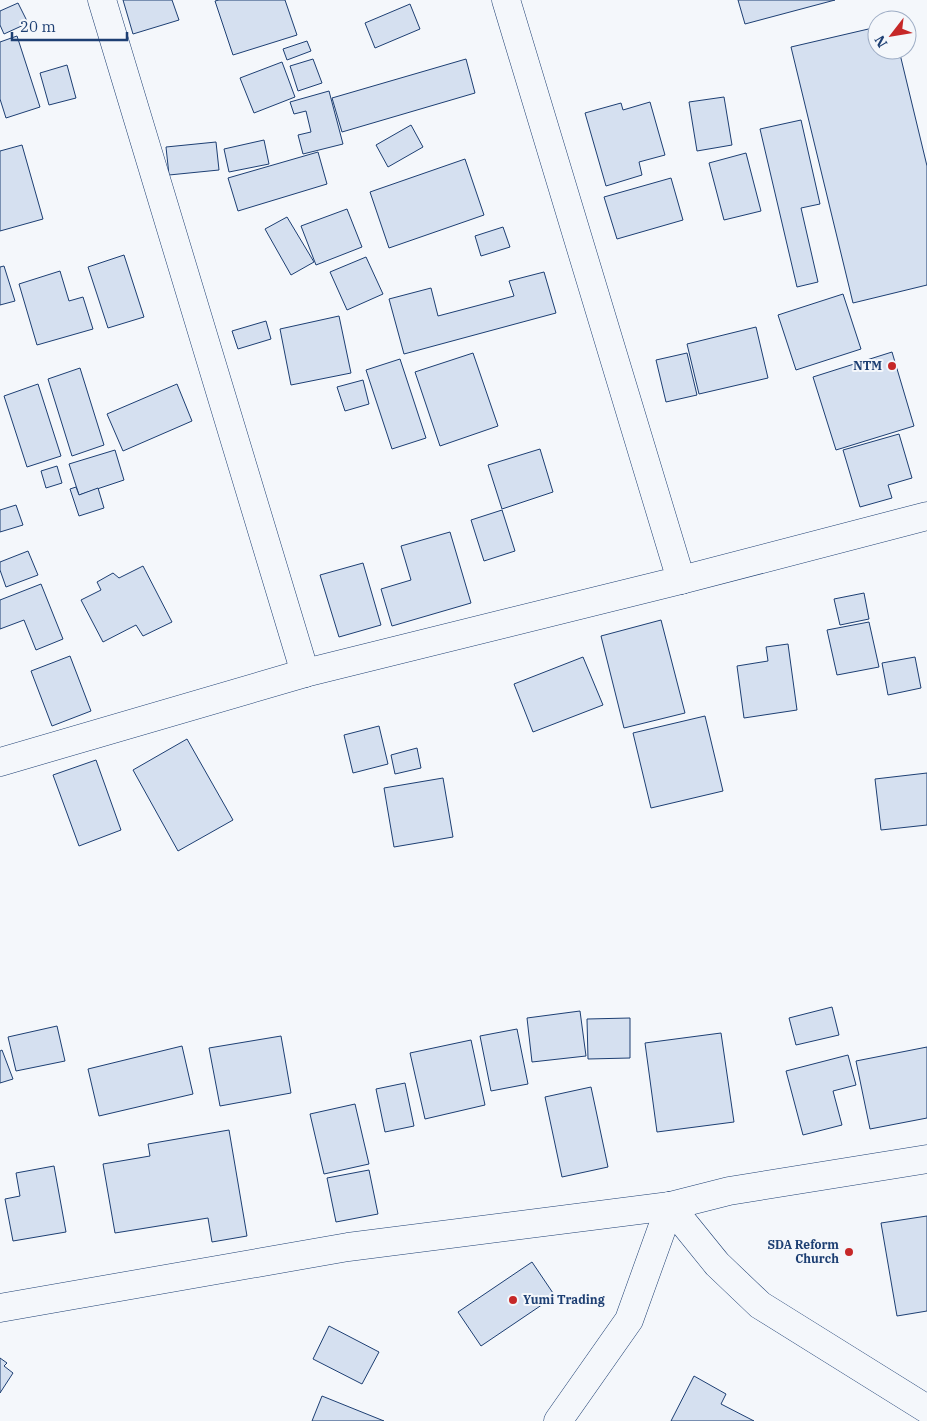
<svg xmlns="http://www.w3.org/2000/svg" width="927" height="1421" font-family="'IBM Plex Serif',serif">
<rect width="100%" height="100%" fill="#f4f7fb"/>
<g fill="#d5e0f0" stroke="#1d3f73">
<polygon points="123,0 172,0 179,20 133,34"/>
<polygon points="219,0 285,0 297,35 233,55 215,1"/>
<polygon points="738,0 835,0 745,24"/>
<polygon points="18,3 28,23 4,34 0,25 0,11"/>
<polygon points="410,4 420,29 375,48 365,23"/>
<polygon points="877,27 877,50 899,50 927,166 927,285 853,303 791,47"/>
<polygon points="17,36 40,107 6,118 0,99 0,42"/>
<polygon points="307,41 311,51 287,60 283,49"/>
<polygon points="313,59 322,83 298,91 290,66"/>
<polygon points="466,59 475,93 342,132 332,98"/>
<polygon points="282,62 295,97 254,113 240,78"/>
<polygon points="67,65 76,98 49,105 40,73"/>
<polygon points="329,91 343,144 303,154 298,135 311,132 306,111 294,114 290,102"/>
<polygon points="724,97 732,145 697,151 689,102"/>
<polygon points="650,102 665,155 639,162 642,175 606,186 585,113 621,103 623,110"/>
<polygon points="801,120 820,204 801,208 818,282 797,287 760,129"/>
<polygon points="411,125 423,147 388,167 376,145"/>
<polygon points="264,140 269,164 229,172 224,149"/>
<polygon points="216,142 219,170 169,175 166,147"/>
<polygon points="22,145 43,219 0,231 0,151"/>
<polygon points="318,152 327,184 238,211 228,178"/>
<polygon points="746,153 761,211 724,220 709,163"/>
<polygon points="465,159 484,215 389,248 370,192"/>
<polygon points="671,178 683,220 617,239 604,197"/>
<polygon points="347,209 362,247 316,265 301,226"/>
<polygon points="287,217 314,262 291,275 265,229"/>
<polygon points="503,227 510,247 481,256 475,236"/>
<polygon points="124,255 144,317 108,328 88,267"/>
<polygon points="366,257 383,294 347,310 330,272"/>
<polygon points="4,266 15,301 0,305 0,267"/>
<polygon points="60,271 69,301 83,297 93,329 37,345 19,284"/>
<polygon points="544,272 556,313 404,354 389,299 431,288 438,316 514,296 509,281"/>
<polygon points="843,294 861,349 796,370 778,315"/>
<polygon points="339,316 351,373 291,385 280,329"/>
<polygon points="266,321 271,339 238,349 232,331"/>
<polygon points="756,327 768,378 699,394 687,344"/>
<polygon points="892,352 914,426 836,450 813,377"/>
<polygon points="473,353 498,426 440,446 415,372"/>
<polygon points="687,353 697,395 666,402 656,360"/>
<polygon points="400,359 426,438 392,449 366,370"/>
<polygon points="80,368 104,445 72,456 48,379"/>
<polygon points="363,380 369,404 345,411 337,387"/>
<polygon points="38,384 61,456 27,467 4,396"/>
<polygon points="177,384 192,421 123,451 107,414"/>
<polygon points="899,434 912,478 888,485 892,498 860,507 843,450"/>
<polygon points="540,449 553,492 502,509 488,465"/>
<polygon points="115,450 124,480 79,495 69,464"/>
<polygon points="57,466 62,483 46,488 41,471"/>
<polygon points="76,487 79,495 98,488 104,508 79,516 70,489"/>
<polygon points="16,505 23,525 0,532 0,510"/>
<polygon points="502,510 515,551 484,561 471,520"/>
<polygon points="450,532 471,603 392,626 381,589 411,580 401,546"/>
<polygon points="28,551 38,575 6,587 0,570 0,562"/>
<polygon points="363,563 381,625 339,637 320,575"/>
<polygon points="143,566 172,622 143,636 136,625 103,642 81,600 101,590 97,582 113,573 119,578"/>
<polygon points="41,584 63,639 36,650 24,620 0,629 0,600"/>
<polygon points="864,593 869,619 840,625 834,599"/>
<polygon points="661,620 685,713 624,728 601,636"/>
<polygon points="869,622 879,667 837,675 827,630"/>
<polygon points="788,644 797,710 744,718 737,666 768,661 766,647"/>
<polygon points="70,656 91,711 52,726 31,671"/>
<polygon points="583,657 603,705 533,732 514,684"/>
<polygon points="915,657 921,688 888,695 882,663"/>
<polygon points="705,716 723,791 651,808 633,733"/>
<polygon points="379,726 388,764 353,773 344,735"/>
<polygon points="187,739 233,820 178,851 133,770"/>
<polygon points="417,748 421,768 395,774 391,755"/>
<polygon points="96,760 121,830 79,846 53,775"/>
<polygon points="927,773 927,825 881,830 875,779"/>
<polygon points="443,778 453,837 394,847 384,788"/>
<polygon points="832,1007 839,1035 796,1045 789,1018"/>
<polygon points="580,1011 586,1056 532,1062 527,1018"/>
<polygon points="630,1018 630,1058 588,1059 587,1019"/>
<polygon points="57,1026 65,1061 16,1071 8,1037"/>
<polygon points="517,1029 528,1084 491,1091 480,1036"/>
<polygon points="721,1033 734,1122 657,1132 645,1043"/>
<polygon points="281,1036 291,1093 220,1106 209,1048"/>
<polygon points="471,1040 485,1105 425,1119 410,1053"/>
<polygon points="182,1046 193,1094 99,1116 88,1069"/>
<polygon points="927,1047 927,1118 870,1129 856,1061"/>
<polygon points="2,1050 13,1079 0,1083 0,1051"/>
<polygon points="848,1055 856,1085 833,1091 842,1125 803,1135 786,1071"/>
<polygon points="405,1083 414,1126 385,1132 376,1089"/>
<polygon points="591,1087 608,1167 562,1177 545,1097"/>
<polygon points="355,1104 369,1164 324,1174 310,1114"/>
<polygon points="229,1130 247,1236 212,1242 208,1218 115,1233 103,1164 150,1156 148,1144"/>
<polygon points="54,1166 66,1232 13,1241 5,1199 20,1196 16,1173"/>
<polygon points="369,1170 378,1214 336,1222 327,1178"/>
<polygon points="927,1216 927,1311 897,1316 881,1223"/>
<polygon points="532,1262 555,1296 481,1346 458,1312"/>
<polygon points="329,1326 379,1352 362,1384 313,1359"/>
<polygon points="0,1358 7,1363 4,1366 13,1373 0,1393"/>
<polygon points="694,1376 726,1394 721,1404 754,1421 671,1421"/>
<polygon points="322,1396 384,1421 312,1421"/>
</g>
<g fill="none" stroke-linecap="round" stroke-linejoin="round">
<g stroke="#1d3f73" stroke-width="29">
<g id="minor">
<polyline points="102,0 305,673"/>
<polyline points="681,580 927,516"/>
<polyline points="0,762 305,673 681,580 506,0"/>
<polyline points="670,1206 717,1264 760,1305 927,1409"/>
<polyline points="0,1308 348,1247 670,1206 729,1191 927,1159"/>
<polyline points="558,1421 629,1320 670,1206"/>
</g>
</g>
<use href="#minor" stroke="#f4f7fb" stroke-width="28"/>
</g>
<g fill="#c62828" stroke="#f4f7fb" stroke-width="2">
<circle cx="892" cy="366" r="5"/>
<circle cx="849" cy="1252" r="5"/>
<circle cx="513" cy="1300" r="5"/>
</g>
<g text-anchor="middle" stroke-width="4" stroke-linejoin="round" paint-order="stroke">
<g font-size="12" font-weight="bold" fill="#1d3f73" stroke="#f4f7fb" text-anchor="end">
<text x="882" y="370">NTM</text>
<text x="839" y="1249">SDA Reform<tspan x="839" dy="14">Church</tspan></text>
<text x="523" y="1304" text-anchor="start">Yumi Trading</text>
</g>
</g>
<g transform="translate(892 35) rotate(239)"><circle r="24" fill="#f4f7fb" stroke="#9eadc5"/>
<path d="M0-4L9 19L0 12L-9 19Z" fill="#c62828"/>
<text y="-8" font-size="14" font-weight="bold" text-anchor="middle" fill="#1d3f73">N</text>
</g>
<path d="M12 32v8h115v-8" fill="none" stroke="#1d3f73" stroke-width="2.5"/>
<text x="20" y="32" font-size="15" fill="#1d3f73" stroke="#f4f7fb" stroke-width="4" paint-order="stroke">20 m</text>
</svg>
